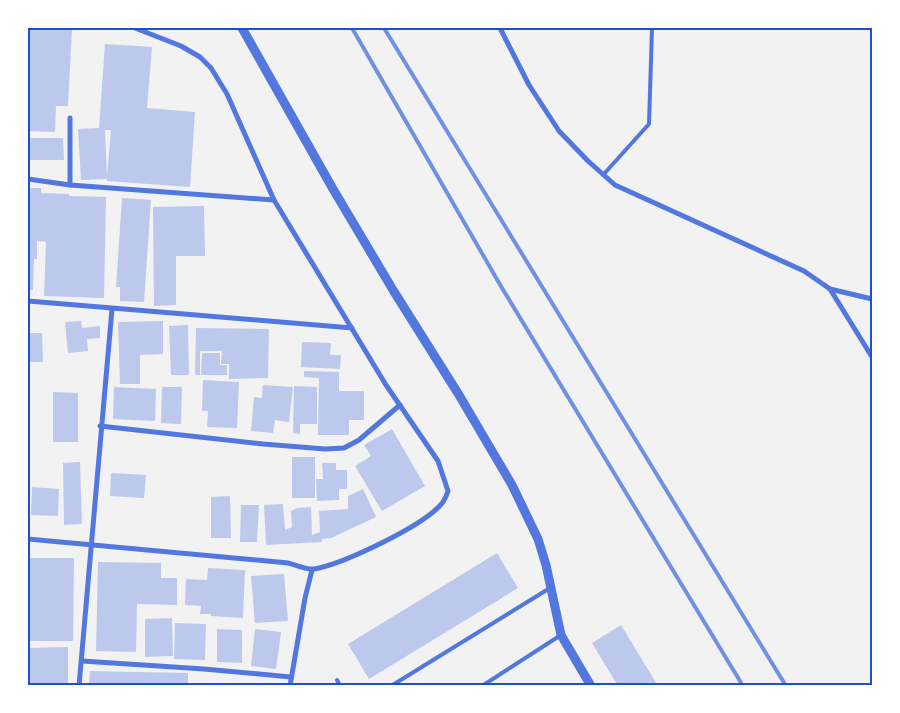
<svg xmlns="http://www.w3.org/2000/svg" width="900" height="713" font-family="'Fira Sans',sans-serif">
<rect width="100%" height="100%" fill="#f2f2f2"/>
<g fill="#bdc9ec" fill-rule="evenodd">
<polygon points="28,28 72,28 68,106 56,106 55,132 28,131"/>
<path d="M 105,44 L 152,47 L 147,108 L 195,112 L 190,187 L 107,181 L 107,179 L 81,180 L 78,129 L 99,128 ZM 105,130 L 111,130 L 107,176 Z"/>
<polygon points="28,138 63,138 64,160 28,160"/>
<polygon points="28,188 41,188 41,193 69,194 69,196 106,197 104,298 44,296 46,242 37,241 37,259 34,259 33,290 28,290"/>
<polygon points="122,198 151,200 144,302 120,301 120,287 116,287"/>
<polygon points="204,206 205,256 176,256 176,305 154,306 153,207"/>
<polygon points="81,321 82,328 100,326 100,338 87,339 88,351 68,353 65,322"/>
<polygon points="163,321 163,354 140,355 140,384 120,384 118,322"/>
<polygon points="188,325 189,375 171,375 169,326"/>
<polygon points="196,328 269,329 268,378 229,379 229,364 221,364 222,351 200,351 200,375 195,375"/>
<polygon points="28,333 42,333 43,362 28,362"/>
<polygon points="302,342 331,343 330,355 341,355 340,369 301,367"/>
<polygon points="202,353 220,353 220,365 227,365 227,375 201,375"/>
<polygon points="304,371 339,372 339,391 364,391 364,420 349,420 349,435 318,435 319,378 304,377"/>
<polygon points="203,380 239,382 237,428 207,427 208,411 202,411"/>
<polygon points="263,385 293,387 289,422 275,420 273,433 251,431 254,397 262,398"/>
<polygon points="294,386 317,387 317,424 300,424 300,434 293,433"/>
<polygon points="114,387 156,389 155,421 113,419"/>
<polygon points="162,387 182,387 181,424 161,423"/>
<polygon points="53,392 78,393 78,442 53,442"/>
<polygon points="392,429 425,486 382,511 355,466 371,456 364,445"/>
<rect x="292" y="457" width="23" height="41"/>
<polygon points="80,462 82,524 64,525 63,463"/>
<polygon points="322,463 336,463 336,470 347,470 347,489 339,489 339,500 317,501 316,479 323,479"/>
<polygon points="111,473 146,475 144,498 110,496"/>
<polygon points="32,487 59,489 58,516 31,515"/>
<polygon points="363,489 376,517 331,538 322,539 322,542 266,545 264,505 283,504 285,530 292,527 291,511 297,508 311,507 312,535 320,532 319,511 348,509 348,496"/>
<polygon points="230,496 231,538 211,538 211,497"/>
<polygon points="241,505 259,505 257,542 240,542"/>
<polygon points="497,553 518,588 369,679 348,644"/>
<polygon points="28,558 74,558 73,641 28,641"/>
<polygon points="98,562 161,563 161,578 177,578 177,605 137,604 136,652 96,651"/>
<polygon points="208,568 245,570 243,618 211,616 211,614 200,614 201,606 185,605 186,579 207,580"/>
<polygon points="284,574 288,621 255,623 251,576"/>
<polygon points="172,618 173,656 145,657 145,619"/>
<polygon points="175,623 206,624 205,660 174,659"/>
<polygon points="621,625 658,686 618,686 592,643"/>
<polygon points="217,629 242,630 242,663 217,662"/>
<polygon points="255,629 281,632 276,669 251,666"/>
<polygon points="68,647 68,686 28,686 28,648"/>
<polygon points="90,671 188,673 188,686 89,686"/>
<rect x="252" y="684" width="14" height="2"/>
</g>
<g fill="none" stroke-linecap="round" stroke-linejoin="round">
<g stroke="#5277de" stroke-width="4">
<polyline points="603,175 649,124 652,28"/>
<polyline points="337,680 340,686"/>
<polyline points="391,686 550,588"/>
<polyline points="482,686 561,635"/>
</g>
<g stroke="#5277de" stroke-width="5">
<polyline points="500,28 529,85 559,131 588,161 615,185 804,271 830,289 872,357"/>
<polyline points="70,118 70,185"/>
<polyline points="28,179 70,185 274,200"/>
<polyline points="830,289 872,299"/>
<polyline points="28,301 352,328"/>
<polyline points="100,426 263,444 325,449 344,448 359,440 400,405"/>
<path d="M 28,539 L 288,563 C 296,565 307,570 314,569 C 343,564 426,525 443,502 C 445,499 447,494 448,491 L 438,461 L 386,385 L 274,200 L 227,94 L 211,68 L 200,57 L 181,46 L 135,28"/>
<polyline points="82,661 204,669 291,677"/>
<polyline points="79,686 112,309"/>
<polyline points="290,686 305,598 312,570"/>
</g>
<polyline stroke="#5277de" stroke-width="9" points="242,28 333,189 393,290 459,395 512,485 538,539 546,565 561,635 591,686"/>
<g stroke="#7290e2" stroke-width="4">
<polyline points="352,28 502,288 743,686"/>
<polyline points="384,28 786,686"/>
</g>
</g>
<rect width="900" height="713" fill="none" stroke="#ffffff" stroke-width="58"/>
<rect x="29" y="29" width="842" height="655" fill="none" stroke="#1d4ed8" stroke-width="2"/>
</svg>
